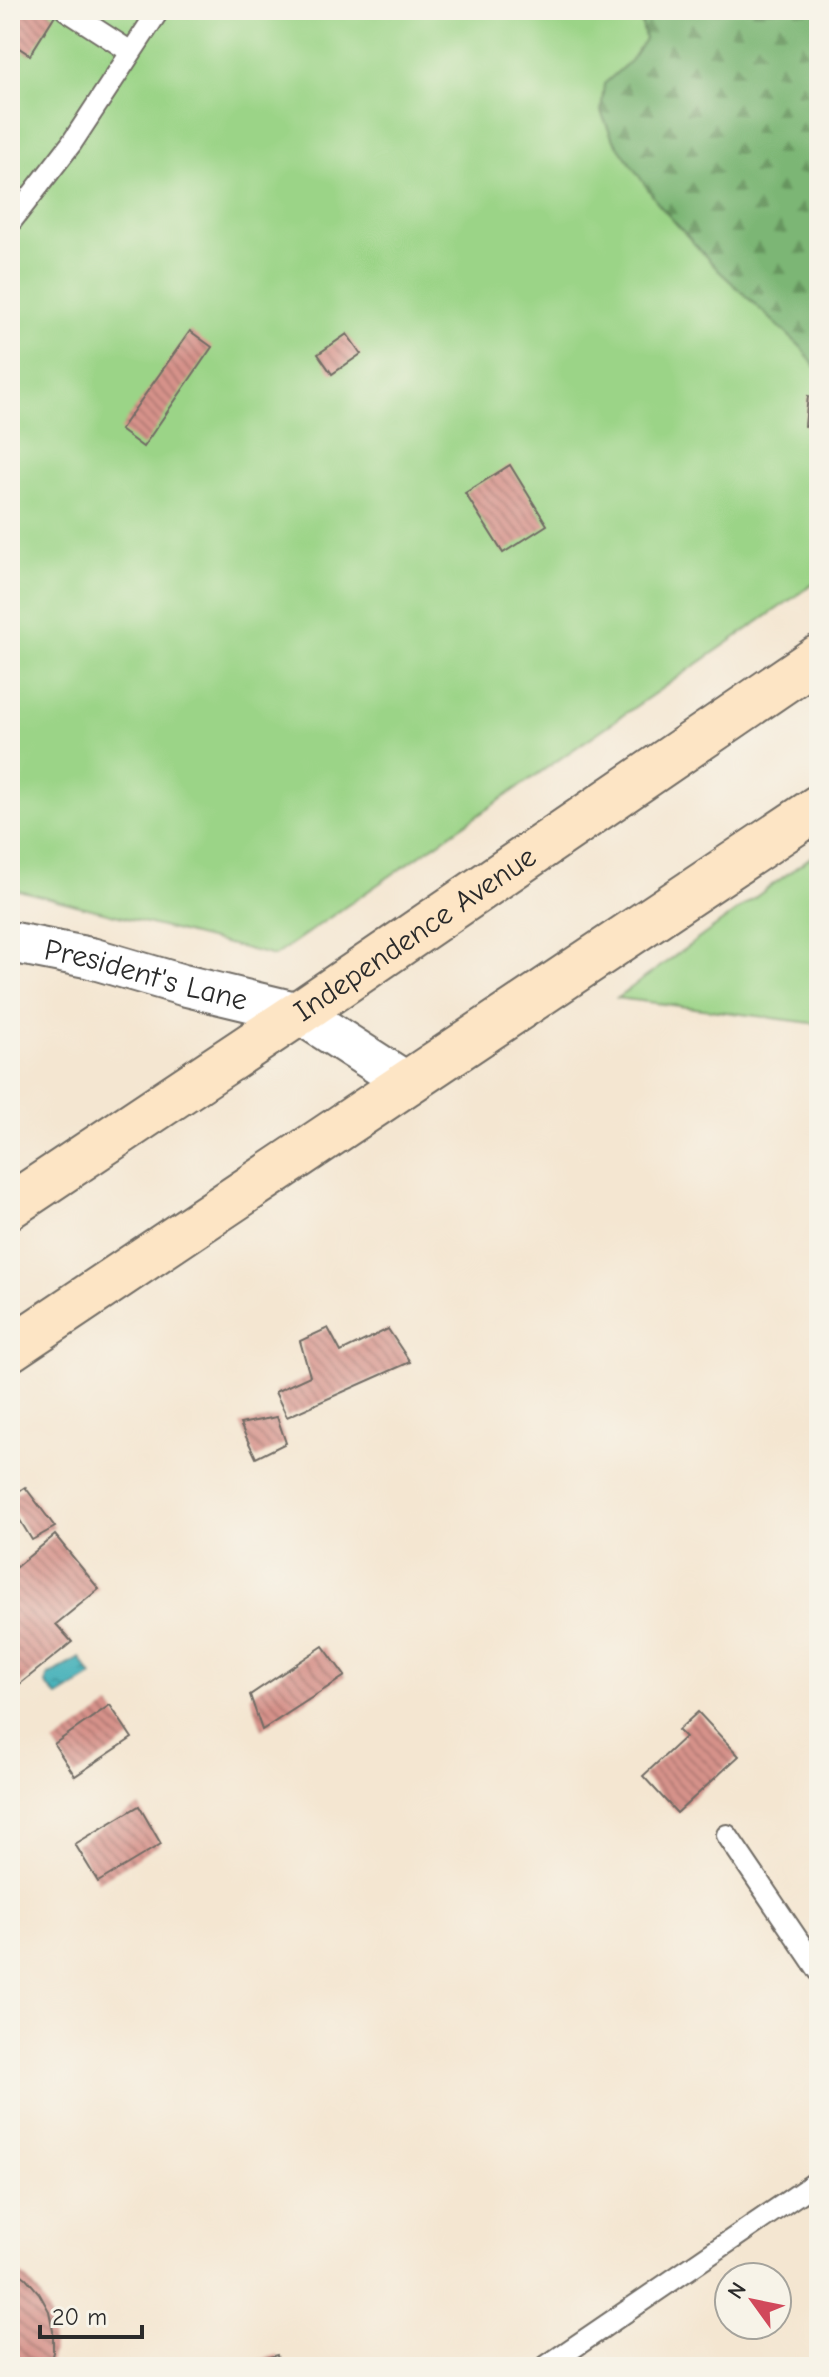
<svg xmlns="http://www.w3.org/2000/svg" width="829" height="2377" font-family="'Comic Neue',sans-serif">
<defs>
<pattern id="forest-firs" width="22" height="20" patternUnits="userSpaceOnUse" patternTransform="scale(2)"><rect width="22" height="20" fill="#7cb674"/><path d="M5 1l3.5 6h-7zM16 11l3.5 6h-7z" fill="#66945f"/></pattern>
<pattern id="water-ripples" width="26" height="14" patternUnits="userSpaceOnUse" patternTransform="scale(2)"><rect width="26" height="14" fill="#3fafb8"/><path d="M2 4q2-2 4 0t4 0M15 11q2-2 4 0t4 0" fill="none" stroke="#358f96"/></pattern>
<pattern id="building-back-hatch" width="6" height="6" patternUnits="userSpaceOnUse" patternTransform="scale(2)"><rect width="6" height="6" fill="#d6928a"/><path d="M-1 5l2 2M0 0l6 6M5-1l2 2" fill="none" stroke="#ae7771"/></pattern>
</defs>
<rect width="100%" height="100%" fill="#f7f3e8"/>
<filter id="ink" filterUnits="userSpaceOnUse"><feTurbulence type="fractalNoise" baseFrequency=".0125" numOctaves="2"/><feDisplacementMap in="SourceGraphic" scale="16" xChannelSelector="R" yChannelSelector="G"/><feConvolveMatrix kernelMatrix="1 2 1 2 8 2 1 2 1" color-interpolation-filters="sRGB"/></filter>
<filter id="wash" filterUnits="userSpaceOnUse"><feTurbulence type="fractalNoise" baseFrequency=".006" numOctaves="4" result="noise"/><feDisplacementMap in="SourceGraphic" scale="32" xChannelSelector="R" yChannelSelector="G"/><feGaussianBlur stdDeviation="1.8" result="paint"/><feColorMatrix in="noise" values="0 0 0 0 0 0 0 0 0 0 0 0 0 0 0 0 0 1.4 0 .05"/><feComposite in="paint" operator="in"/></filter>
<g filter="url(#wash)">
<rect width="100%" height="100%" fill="#f4e6d1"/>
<g fill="#9bd487" stroke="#638059" stroke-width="2">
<polygon points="10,10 819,10 819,580 274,956 10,888"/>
<polygon points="819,851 819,1024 617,998"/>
</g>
<polygon fill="url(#forest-firs)" stroke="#547050" stroke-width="2" points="639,10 819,10 819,372 801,347 719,271 659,205 612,137 601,112 604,84 630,61 645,39"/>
<polygon fill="url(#water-ripples)" stroke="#356d72" stroke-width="2" points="80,1658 92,1676 58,1697 46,1685 47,1676"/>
<g id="blocks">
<g fill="url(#building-back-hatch)">
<polygon points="13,10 47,10 55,15 30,55 10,42 10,14"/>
<polygon points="190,331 212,347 143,447 120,430"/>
<polygon points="347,334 361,354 332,374 318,354"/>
<polygon points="808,396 819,398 818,428 805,426"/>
<polygon points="510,465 547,525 503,553 465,493"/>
<polygon points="328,1328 341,1352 388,1329 410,1362 287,1417 275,1392 310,1376 300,1341"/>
<polygon points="277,1417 286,1443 256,1458 240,1424"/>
<polygon points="25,1487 55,1527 32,1540 10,1504 10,1497"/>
<polygon points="55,1535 99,1589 56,1624 72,1642 10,1692 10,1572"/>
<polygon points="323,1646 345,1676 262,1730 250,1695"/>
<polygon points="110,1705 132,1738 75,1776 54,1744"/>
<polygon points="698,1712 739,1756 677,1813 643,1776 685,1737 678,1730"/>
<polygon points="139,1806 161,1844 98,1882 75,1844"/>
<polygon points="10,2266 26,2278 39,2293 49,2311 53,2331 53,2352 49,2367 10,2367"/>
<polygon points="277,2355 280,2367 235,2367 235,2366"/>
</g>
</g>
</g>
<g filter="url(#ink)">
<use href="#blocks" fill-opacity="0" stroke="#716c65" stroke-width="2"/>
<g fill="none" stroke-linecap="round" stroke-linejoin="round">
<g stroke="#716c65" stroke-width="24">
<g id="lane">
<polyline points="66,10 131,52"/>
<polyline points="10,223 71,144 159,10"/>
<polyline points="727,1835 819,1971"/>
<polyline points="545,2367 819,2180"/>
</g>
</g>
<g stroke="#716c65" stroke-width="44">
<g id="street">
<path id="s1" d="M 10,942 L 91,958 L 183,985 L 299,1013 L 406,1082"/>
</g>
</g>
<g stroke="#716c65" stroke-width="48">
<g id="secondary">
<path id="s2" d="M 10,1206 L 299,1013 L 819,657"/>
<polyline points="10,1349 819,807"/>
</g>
</g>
<use href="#lane" stroke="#fff" stroke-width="20"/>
<use href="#street" stroke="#fff" stroke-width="40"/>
<use href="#secondary" stroke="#fde5c5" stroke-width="44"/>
</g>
</g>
<g text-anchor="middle" stroke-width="6" stroke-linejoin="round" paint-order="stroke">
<g font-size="30" fill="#2b2b2b" stroke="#f7f3e8">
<text dy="10" stroke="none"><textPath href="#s2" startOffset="488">Independence Avenue</textPath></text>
<text dy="10" stroke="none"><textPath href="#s1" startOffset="140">President's Lane</textPath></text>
</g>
</g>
<rect width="829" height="2377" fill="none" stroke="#f7f3e8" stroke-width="40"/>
<g transform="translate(753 2301) rotate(303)"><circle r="38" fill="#f7f3e8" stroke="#a5a39c" stroke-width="2"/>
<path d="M0-6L14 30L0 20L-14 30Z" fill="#d1495b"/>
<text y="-12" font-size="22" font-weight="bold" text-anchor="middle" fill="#2b2b2b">N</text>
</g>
<path d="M40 2325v12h102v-12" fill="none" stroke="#2b2b2b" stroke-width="4"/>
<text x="52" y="2325" font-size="24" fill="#2b2b2b" stroke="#f7f3e8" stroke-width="6" paint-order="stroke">20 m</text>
</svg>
